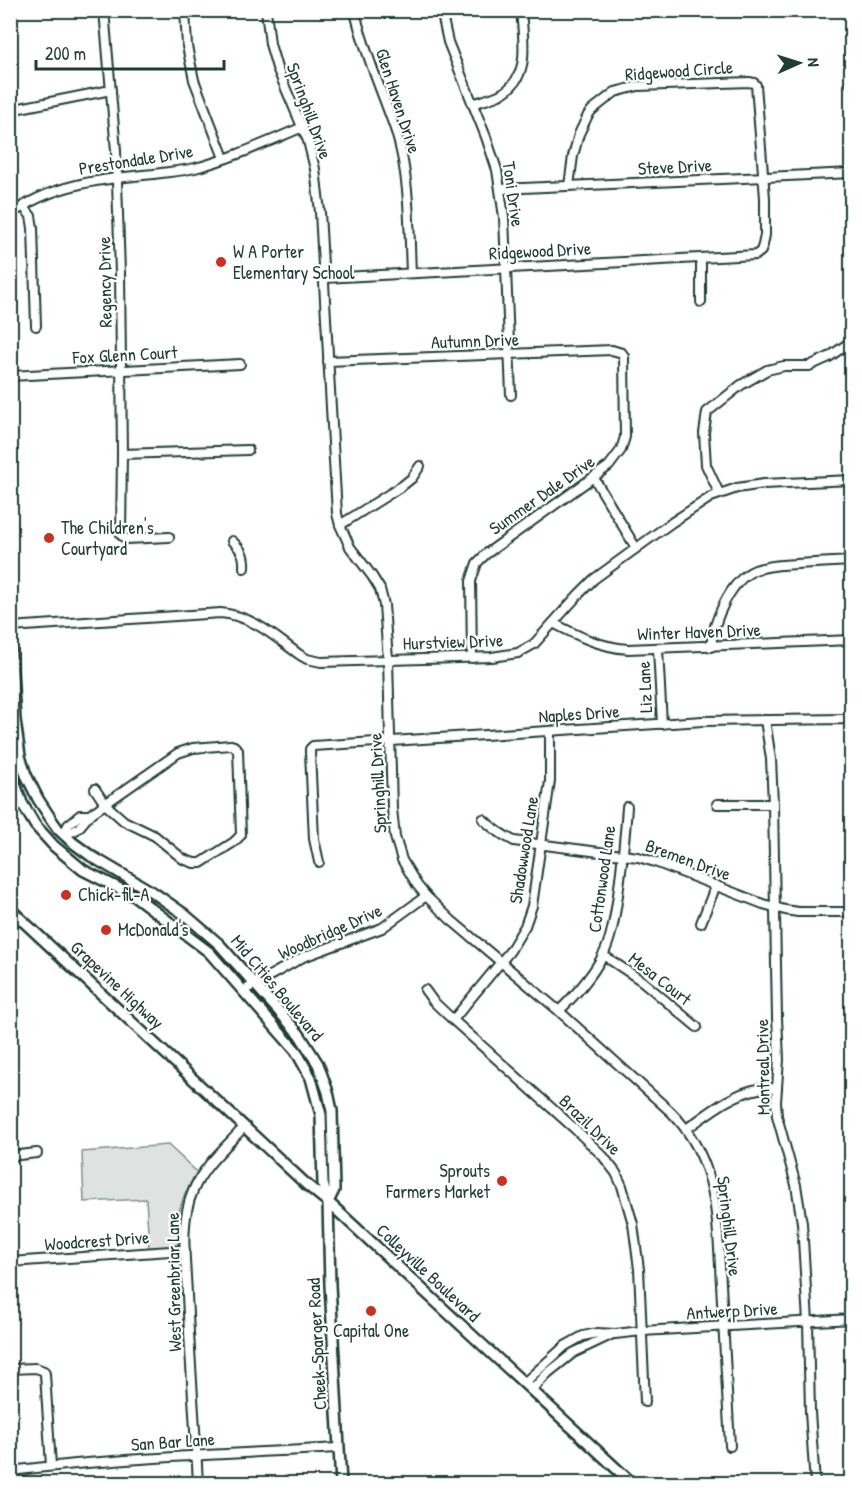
<svg xmlns="http://www.w3.org/2000/svg" width="862" height="1494" font-family="'Patrick Hand',sans-serif">
<rect width="100%" height="100%" fill="#fff"/>
<filter id="ink" filterUnits="userSpaceOnUse"><feTurbulence type="fractalNoise" baseFrequency=".0167" numOctaves="2"/><feDisplacementMap in="SourceGraphic" scale="12" xChannelSelector="R" yChannelSelector="G"/><feConvolveMatrix kernelMatrix="1 2 1 2 8 2 1 2 1" color-interpolation-filters="sRGB"/></filter>
<g filter="url(#ink)">
<polygon fill="#dee3e2" stroke="#7e908b" stroke-width="1.5" points="168,1145 197,1172 185,1193 178,1214 178,1246 149,1248 146,1199 84,1202 82,1152"/>
<g fill="none" stroke-linecap="round" stroke-linejoin="round">
<g stroke="#1f3d34" stroke-width="12">
<g id="minor">
<polyline points="104,10 116,151 120,273 122,454 121,535 126,539 169,537"/>
<polyline points="185,10 187,46 194,80 224,158"/>
<path d="M 266,10 L 270,44 L 277,68 L 308,141 L 315,169 L 320,212 L 337,514 L 340,525 L 350,547 L 372,576 L 380,589 L 384,605 L 388,660 L 392,809 L 395,837 L 402,860 L 417,885 L 426,896 L 451,920 L 559,1011 L 671,1112 C 689,1130 700,1149 708,1174 C 718,1205 719,1251 721,1284 C 724,1338 727,1392 730,1446"/>
<path d="M 355,10 C 357,23 361,34 365,46 C 374,75 386,103 396,132 C 410,177 409,226 411,273"/>
<polyline points="441,10 448,42 486,137 497,170 504,217 511,395"/>
<polyline points="850,83 852,83"/>
<path d="M 472,104 C 481,101 490,99 499,95 C 532,79 523,40 521,10"/>
<polyline points="10,110 111,90"/>
<polyline points="501,189 852,173"/>
<polyline points="23,206 31,216 33,228 36,326"/>
<path d="M 10,215 C 52,183 104,179 154,174 C 168,172 182,171 195,168 C 231,159 269,141 303,127"/>
<polyline points="701,259 701,302"/>
<polyline points="324,278 756,255 761,251 763,245 765,235 765,198 756,85 754,83 749,82 638,86 615,92 592,110 588,115 579,134 573,156 569,186"/>
<polyline points="328,361 612,350 622,353 624,356 625,437 621,450 609,466 486,554 477,563 471,581 472,658"/>
<polyline points="10,376 240,364"/>
<polyline points="122,454 248,450"/>
<polyline points="594,478 636,548"/>
<polyline points="719,493 706,465 704,433 707,412 741,385 767,370 784,366 809,366 829,357 846,345 852,344"/>
<polyline points="340,525 402,486 412,478 420,466"/>
<path d="M 232,541 C 241,549 245,555 244,568"/>
<path d="M 553,623 C 578,636 600,647 628,649 L 852,640"/>
<path d="M 10,627 L 221,613 C 253,616 275,637 300,655 L 307,659 L 321,662 L 492,657 L 518,653 L 534,644 L 579,594 L 594,579 L 671,523 L 711,497 L 737,488 L 764,484 L 852,480"/>
<path d="M 711,647 C 713,622 730,580 755,570 C 768,565 783,565 796,564 C 815,563 833,562 852,561"/>
<polyline points="658,649 662,724"/>
<polyline points="765,720 771,759 773,804 777,1018 779,1059 776,1102 777,1116 796,1185 802,1223 808,1322 810,1412 815,1484"/>
<polygon points="231,745 234,746 238,750 241,835 234,842 201,863 194,863 183,859 155,836 124,821 105,804 178,753 193,748"/>
<polyline points="717,804 773,804"/>
<path d="M 483,819 C 493,829 502,835 514,841 L 638,857 L 655,862 L 763,904 L 785,910 L 798,912 L 852,912"/>
<path d="M 64,834 C 83,830 79,824 92,813 C 96,810 101,807 105,804 L 95,789"/>
<polyline points="64,834 68,825 80,815 90,815"/>
<polyline points="319,862 314,839 310,752 310,749 313,746 703,721 844,719 852,722"/>
<polyline points="701,923 716,885"/>
<polyline points="603,955 642,981 697,1027"/>
<polyline points="425,990 433,1001 453,1020 575,1129 603,1156 616,1173 622,1186 633,1224 639,1269 645,1402"/>
<polyline points="243,991 303,957 382,928 426,896"/>
<path d="M 559,1011 C 575,995 591,978 602,957 C 612,939 615,915 618,895 C 622,865 625,836 627,807"/>
<polyline points="453,1020 510,951 525,926 532,906 550,781 550,731"/>
<path d="M 686,1129 C 708,1114 731,1094 758,1089 C 764,1088 771,1089 777,1088"/>
<polyline points="10,1156 37,1153"/>
<polyline points="10,1262 185,1250"/>
<polyline points="10,1369 36,1368 44,1371 45,1374 51,1466"/>
<polyline points="524,1383 565,1346 583,1336 597,1333 615,1334 642,1331 852,1319"/>
<polyline points="532,1390 548,1373 573,1353 613,1334"/>
<path d="M 10,1471 C 119,1458 229,1454 339,1448"/>
<path d="M 198,1484 C 195,1421 190,1358 187,1295 C 186,1262 179,1223 193,1191 C 204,1165 226,1147 244,1127"/>
</g>
</g>
<g stroke="#1f3d34" stroke-width="14">
<g id="major">
<polyline points="10,640 15,720 20,756 26,775 38,799 53,822 58,829 72,842 91,856 154,893 184,914 219,944 299,1034 318,1064 328,1092 332,1111 334,1190 328,1202"/>
<polyline points="10,770 22,803 35,825 54,846 83,870 136,897 209,952 296,1051 311,1078 321,1115 323,1184 328,1202 330,1285 341,1484"/>
<polyline points="10,909 307,1185 328,1202 633,1484"/>
</g>
</g>
<use href="#minor" stroke="#fff" stroke-width="8"/>
<use href="#major" stroke="#fff" stroke-width="9"/>
</g>
</g>
<g fill="#c8321e" stroke="#fff" stroke-width="2">
<circle cx="221" cy="262" r="6"/>
<circle cx="49" cy="538" r="6"/>
<circle cx="66" cy="895" r="6"/>
<circle cx="106" cy="930" r="6"/>
<circle cx="502" cy="1181" r="6"/>
<circle cx="371" cy="1311" r="6"/>
</g>
<g text-anchor="middle" stroke-width="4.5" stroke-linejoin="round" paint-order="stroke">
<g font-size="18" fill="#1f3d34" stroke="#fff">
<text transform="translate(679 71) rotate(-4)" y="6">Ridgewood Circle</text>
<text transform="translate(398 101) rotate(72)" y="6">Glen Haven Drive</text>
<text transform="translate(309 111) rotate(70)" y="6">Springhill Drive</text>
<text transform="translate(136 160) rotate(-9)" y="6">Prestondale Drive</text>
<text transform="translate(675 167) rotate(-3)" y="6">Steve Drive</text>
<text transform="translate(513 194) rotate(82)" y="6">Toni Drive</text>
<text transform="translate(540 251) rotate(-3)" y="6">Ridgewood Drive</text>
<text transform="translate(105 282) rotate(-91)" y="6">Regency Drive</text>
<text transform="translate(475 341) rotate(-2)" y="6">Autumn Drive</text>
<text transform="translate(125 355) rotate(-3)" y="6">Fox Glenn Court</text>
<text transform="translate(542 495) rotate(-35)" y="6">Summer Dale Drive</text>
<text transform="translate(699 632) rotate(-2)" y="6">Winter Haven Drive</text>
<text transform="translate(453 642) rotate(-2)" y="6">Hurstview Drive</text>
<text transform="translate(645 687) rotate(-93)" y="6">Liz Lane</text>
<text transform="translate(579 714) rotate(-4)" y="6">Naples Drive</text>
<text transform="translate(378 783) rotate(-93)" y="6">Springhill Drive</text>
<text transform="translate(524 850) rotate(-81)" y="6">Shadowwood Lane</text>
<text transform="translate(688 860) rotate(20)" y="6">Bremen Drive</text>
<text transform="translate(602 879) rotate(-82)" y="6">Cottonwood Lane</text>
<text transform="translate(330 932) rotate(-24)" y="6">Woodbridge Drive</text>
<text transform="translate(660 979) rotate(38)" y="6">Mesa Court</text>
<text transform="translate(117 985) rotate(43)" y="6">Grapevine Highway</text>
<text transform="translate(277 988) rotate(50)" y="6">Mid Cities Boulevard</text>
<text transform="translate(763 1067) rotate(-91)" y="6">Montreal Drive</text>
<text transform="translate(590 1125) rotate(44)" y="6">Brazil Drive</text>
<text transform="translate(729 1226) rotate(83)" y="6">Springhill Drive</text>
<text transform="translate(97 1241) rotate(-4)" y="6">Woodcrest Drive</text>
<text transform="translate(428 1273) rotate(43)" y="6">Colleyville Boulevard</text>
<text transform="translate(174 1282) rotate(-91)" y="6">West Greenbriar Lane</text>
<text transform="translate(732 1311) rotate(-3)" y="6">Antwerp Drive</text>
<text transform="translate(317 1344) rotate(-93)" y="6">Cheek-Sparger Road</text>
<text transform="translate(173 1442) rotate(-4)" y="6">San Bar Lane</text>
</g>
<g font-size="18" fill="#1f3d34" stroke="#fff" text-anchor="start">
<text x="233" y="258">W A Porter<tspan x="233" dy="21">Elementary School</tspan></text>
<text x="61" y="534">The Children's<tspan x="61" dy="21">Courtyard</tspan></text>
<text x="78" y="901">Chick-fil-A</text>
<text x="118" y="936">McDonald's</text>
<text x="490" y="1177" text-anchor="end">Sprouts<tspan x="490" dy="21">Farmers Market</tspan></text>
<text x="371" y="1337" text-anchor="middle">Capital One</text>
</g>
</g>
<rect width="862" height="1494" fill="none" stroke="#fff" stroke-width="36"/>
<rect x="18" y="18" width="826" height="1458" fill="none" stroke="#1f3d34" stroke-width="2" filter="url(#ink)"/>
<g transform="translate(799 63) rotate(87)" stroke="#ffffff" stroke-width="4.5" paint-order="stroke">
<path d="M0-4.5L10 22L0 15L-10 22Z" fill="#1f3d34"/>
<text y="-9" font-size="16" font-weight="bold" text-anchor="middle" fill="#1f3d34">N</text>
</g>
<path d="M36 60v9h188v-9" fill="none" stroke="#1f3d34" stroke-width="3"/>
<text x="45" y="60" font-size="18" fill="#1f3d34" stroke="#ffffff" stroke-width="4.5" paint-order="stroke">200 m</text>
</svg>
